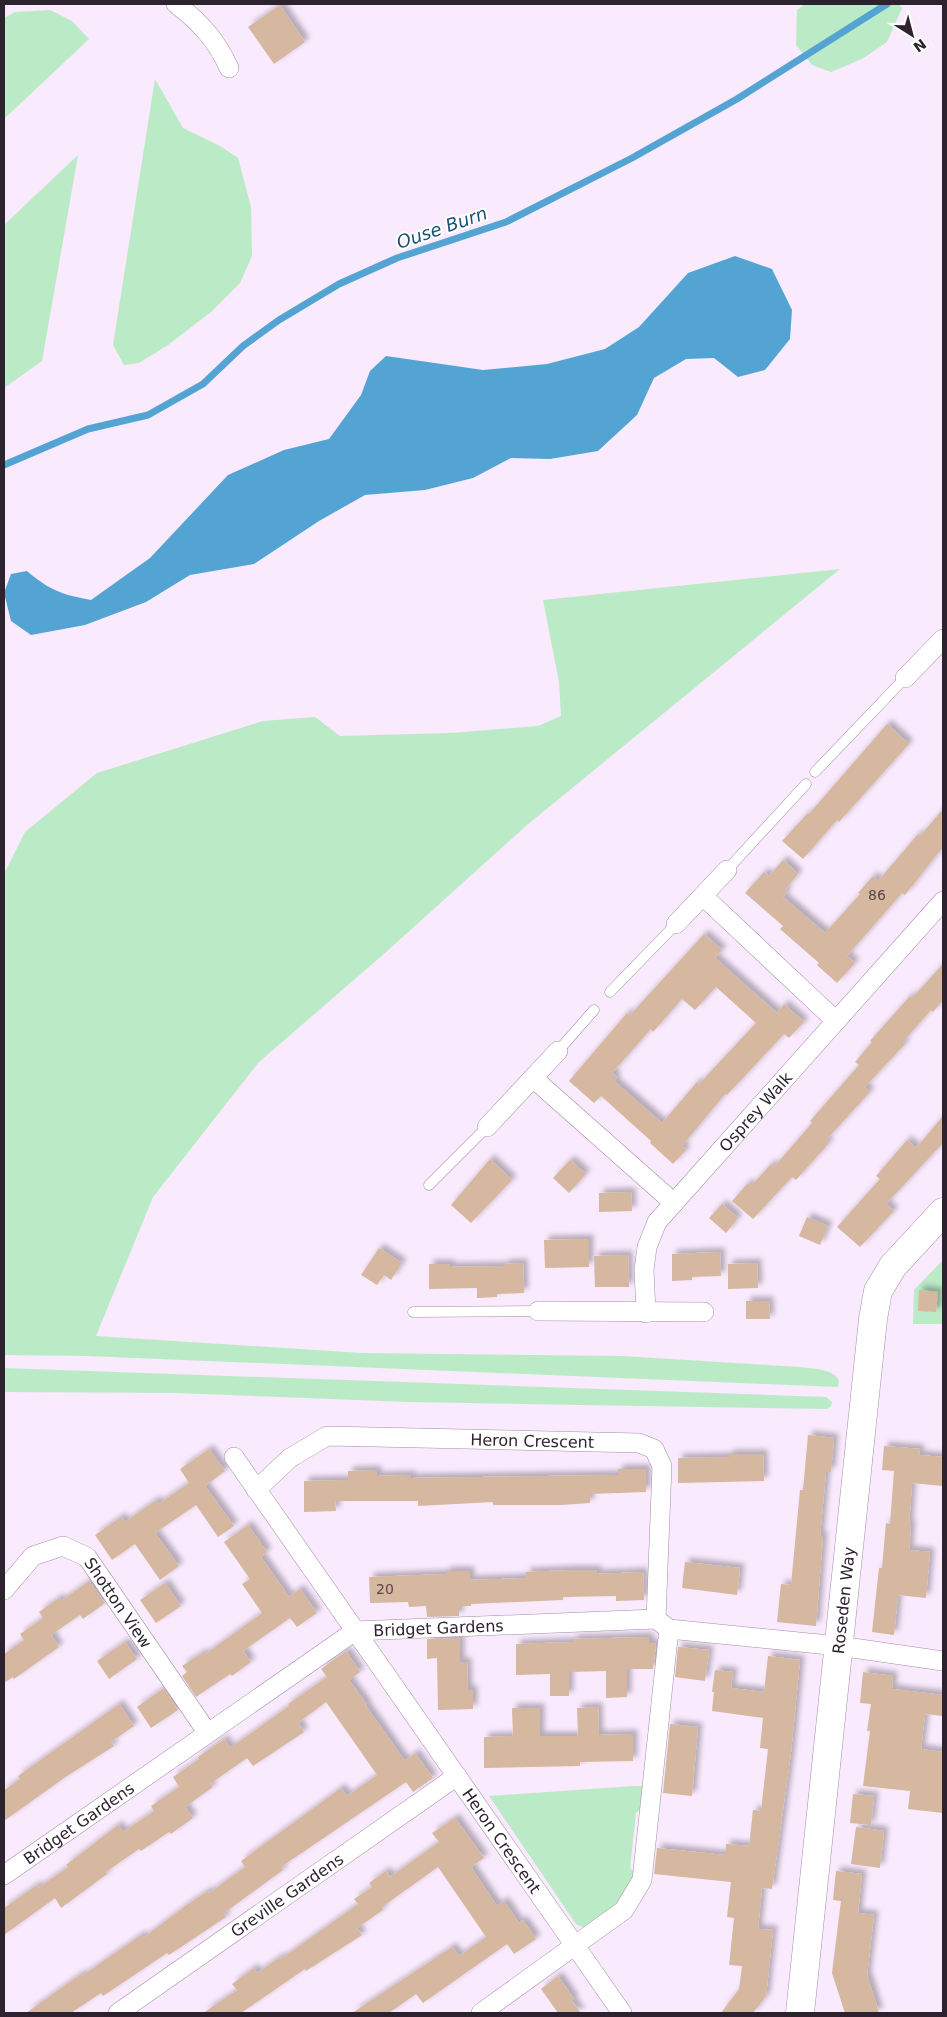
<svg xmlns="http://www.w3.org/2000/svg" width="947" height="2017" font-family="'DejaVu Sans',sans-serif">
<defs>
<filter id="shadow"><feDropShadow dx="4.5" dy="-4.5" stdDeviation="2.5" flood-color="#0004"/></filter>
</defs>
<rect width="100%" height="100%" fill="#f9eafd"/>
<g fill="#bbeac6">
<polygon points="805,4 899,4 902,8 887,42 862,59 831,72 812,65 796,45 797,10"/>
<polygon points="50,10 72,21 89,39 4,119 4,18 15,12"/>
<polygon points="155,79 183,128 220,146 238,158 251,207 252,256 240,283 211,312 168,345 139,363 124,365 113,345"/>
<polygon points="78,155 42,361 4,388 4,225"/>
<path d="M 840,569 L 527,825 L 385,953 L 259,1062 L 153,1197 L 96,1336 L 362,1353 L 622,1356 L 800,1367 C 813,1369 831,1368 839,1380 L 838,1387 L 88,1356 L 4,1355 L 4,874 L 25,832 L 97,773 L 263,721 L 315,717 L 340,736 L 450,733 L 538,726 L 561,716 L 559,682 L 543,600 Z"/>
<polygon points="943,1260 943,1324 913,1324 914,1290"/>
<polygon points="4,1368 826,1397 832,1402 831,1406 827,1409 409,1402 176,1393 4,1392"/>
<polygon points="634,1786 649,1786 647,1803 636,1813 630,1868 640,1878 624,1910 589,1930 576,1924 489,1796"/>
</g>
<path fill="#54a4d3" d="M 735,256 L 772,269 L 792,310 L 790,339 L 765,370 L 738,377 L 714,358 L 686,359 L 654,378 L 637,415 L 598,451 L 550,459 L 511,458 L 473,478 L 425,490 L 365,495 L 319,521 L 254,564 L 190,575 L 146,602 L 85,625 L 31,635 L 11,621 L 4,593 L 11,574 L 27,571 C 49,590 63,595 91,600 L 150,558 L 228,475 L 284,450 L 329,439 L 361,395 L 370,371 L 386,356 L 483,370 L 547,364 L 605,349 L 639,327 L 688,273 Z"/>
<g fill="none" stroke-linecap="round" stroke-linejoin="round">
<polyline stroke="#54a4d3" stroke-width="7" points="4,465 88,429 148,415 203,384 243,346 279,320 339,284 397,258 506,222 632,158 737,99 887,4"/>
</g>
<g fill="#d6b79f" fill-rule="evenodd" filter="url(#shadow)">
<polygon points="280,5 305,42 274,64 248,27"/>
<polygon points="887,724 909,744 839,822 837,820 803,859 782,841 808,813 809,814"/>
<polygon points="943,809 943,847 905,895 902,893 847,956 855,963 837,983 817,965 819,963 780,929 783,926 745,893 764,872 769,876 783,860 798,874 785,890 787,892 783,897 825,933 860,894 858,893 873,876 878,881 918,834 920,836"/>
<path d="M 704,934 L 722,950 L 715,958 L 777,1013 L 784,1004 L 804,1022 L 789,1038 L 784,1034 L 727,1095 L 725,1094 L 682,1146 L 686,1150 L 673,1164 L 650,1143 L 651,1141 L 601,1096 L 594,1103 L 569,1081 L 627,1013 L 630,1015 ZM 716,987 L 756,1023 L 699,1084 L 697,1082 L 662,1123 L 614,1081 L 617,1077 L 612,1073 L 651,1029 L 653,1032 L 682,999 L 695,1010 Z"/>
<polygon points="943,964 943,1000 933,1012 931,1010 903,1042 905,1044 865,1087 870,1092 826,1140 829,1143 796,1180 792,1177 753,1219 732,1201 748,1183 751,1186 771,1164 774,1167 812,1123 810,1121 859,1065 855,1062 872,1042 870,1041 910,996 912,998"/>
<polygon points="943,1116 943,1143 886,1204 894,1211 860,1247 837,1227 880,1179 876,1176 907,1140 916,1148"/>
<polygon points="490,1159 512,1180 471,1223 451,1205"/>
<polygon points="570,1160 586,1174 569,1193 553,1178"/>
<polygon points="631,1192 632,1211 599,1212 599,1193"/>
<polygon points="722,1204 738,1218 726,1233 709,1218"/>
<polygon points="807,1217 828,1226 820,1245 799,1236"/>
<polygon points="589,1239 589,1267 545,1268 544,1240"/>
<polygon points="379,1248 402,1263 391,1280 384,1275 377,1285 361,1275"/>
<polygon points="720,1252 721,1276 692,1277 692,1280 672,1281 672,1254"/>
<polygon points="628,1255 629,1287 595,1287 594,1256"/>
<polygon points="523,1263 524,1293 497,1294 497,1297 477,1298 477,1288 429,1289 429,1264 450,1264 450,1267 504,1266 504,1264"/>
<polygon points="757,1263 758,1288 728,1289 728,1264"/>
<polygon points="919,1290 938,1292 936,1312 918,1311"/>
<polygon points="746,1301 769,1301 770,1319 746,1319"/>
<polygon points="808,1435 834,1438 831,1472 826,1472 820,1536 823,1536 816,1626 777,1622 781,1584 791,1585 800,1490 803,1490"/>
<polygon points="884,1446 920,1449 919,1455 943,1457 943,1486 912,1483 909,1525 911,1525 909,1550 930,1552 926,1598 898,1595 894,1635 872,1632 879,1568 882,1568 886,1523 890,1524 894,1471 882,1470"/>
<polygon points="209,1449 225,1471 205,1486 234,1526 218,1537 196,1505 155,1533 179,1566 160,1580 135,1544 112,1560 95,1535 121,1517 125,1522 156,1500 158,1504 189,1483 180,1469"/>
<polygon points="729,1454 763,1454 764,1481 678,1483 678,1458 729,1457"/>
<polygon points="618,1469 646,1469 646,1492 590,1494 590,1503 561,1505 493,1505 493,1502 418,1506 418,1501 335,1501 336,1511 304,1512 304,1481 348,1480 348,1471 377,1470 377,1476 411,1475 411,1478 618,1475"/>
<polygon points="248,1525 267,1552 261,1557 289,1597 300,1589 317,1613 297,1627 290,1618 243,1651 251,1662 232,1676 230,1674 196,1697 182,1676 187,1672 182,1666 202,1653 204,1655 262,1613 242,1584 250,1579 224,1542"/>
<polygon points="685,1562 740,1568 737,1595 682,1588"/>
<polygon points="571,1570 597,1570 597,1574 643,1572 644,1600 616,1601 616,1596 563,1597 563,1600 471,1604 471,1606 459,1606 459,1616 427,1617 426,1606 409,1607 408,1602 370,1603 369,1577 446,1574 446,1571 470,1571 470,1580 526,1578 526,1572"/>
<polygon points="89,1581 105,1603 83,1619 80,1615 51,1635 59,1647 14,1679 13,1677 4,1683 4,1654 24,1640 20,1634 43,1618 39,1612 59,1598 61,1601"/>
<polygon points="165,1583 181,1606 156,1623 140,1600"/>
<polygon points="649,1637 649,1643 656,1644 653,1669 627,1669 627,1697 606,1698 606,1671 569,1672 569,1696 550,1696 550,1674 516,1675 516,1644 573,1642 573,1639"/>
<polygon points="460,1638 460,1662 467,1662 468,1690 473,1690 473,1709 438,1710 437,1658 427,1659 427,1639"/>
<polygon points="125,1642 137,1659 109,1679 97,1661"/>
<polygon points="678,1647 709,1650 705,1681 675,1677"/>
<polygon points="346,1651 360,1672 349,1680 367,1705 366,1706 405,1761 415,1753 433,1778 413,1792 406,1782 281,1867 283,1870 224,1913 226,1917 169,1955 167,1953 103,1996 101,1993 71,2013 26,2013 81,1974 82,1976 141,1935 143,1938 188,1904 208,1891 209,1893 245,1867 241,1861 341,1788 347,1796 377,1775 326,1702 298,1723 304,1732 253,1766 247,1758 210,1784 213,1787 185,1807 193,1818 171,1834 169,1832 141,1851 139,1849 106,1872 107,1874 61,1908 55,1898 4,1935 4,1908 37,1885 38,1888 68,1867 66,1865 118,1825 123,1832 154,1811 151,1806 179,1787 173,1777 199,1759 198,1757 224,1739 230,1748 289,1706 288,1704 327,1677 321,1669"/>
<polygon points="768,1656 800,1660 791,1752 772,1889 762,1888 758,1929 773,1930 766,1996 753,2013 721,2013 739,1989 742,1966 729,1965 734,1918 727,1917 731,1882 654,1874 657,1848 725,1855 726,1844 749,1846 753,1810 761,1811 768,1749 760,1748 763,1718 712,1711 714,1692 712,1692 715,1670 733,1672 731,1688 764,1692"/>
<polygon points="863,1672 893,1676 892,1689 943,1695 943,1716 925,1714 921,1749 943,1752 943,1813 908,1809 910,1791 863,1786 870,1731 867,1731 871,1704 860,1703"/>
<polygon points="164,1688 178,1710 151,1728 137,1707"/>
<polygon points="119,1704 134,1726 111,1742 114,1746 64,1778 4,1821 4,1790 20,1779 18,1776"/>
<polygon points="598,1707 599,1735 633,1734 633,1761 580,1762 580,1766 484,1768 484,1737 513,1736 512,1708 540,1708 540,1736 578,1736 577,1708"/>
<polygon points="670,1724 698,1727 692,1796 663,1793"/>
<polygon points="853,1794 874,1796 871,1825 850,1823"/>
<polygon points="455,1818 484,1858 471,1867 497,1906 504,1901 519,1923 523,1920 536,1939 514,1954 507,1944 423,2003 416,1994 389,2013 352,2013 452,1947 459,1956 486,1937 438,1867 382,1907 383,1910 357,1928 362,1935 306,1971 305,1969 241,2013 203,2013 237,1990 232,1984 254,1968 257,1973 280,1957 281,1959 358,1904 354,1899 372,1887 369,1883 386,1871 390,1877 439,1842 432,1833"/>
<polygon points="856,1827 884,1831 880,1868 851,1864"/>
<polygon points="836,1871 862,1874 858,1913 874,1915 867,1975 879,2013 845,2013 832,1973 841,1901 833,1900"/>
<polygon points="558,1976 574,1999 572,2001 581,2013 558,2013 541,1989"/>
</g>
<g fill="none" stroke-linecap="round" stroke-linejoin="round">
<g stroke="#a38daa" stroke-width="11">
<g id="lane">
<polyline points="815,772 905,678"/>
<polyline points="727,870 806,784"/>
<polyline points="610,992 676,924"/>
<polyline points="558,1051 594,1010"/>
<polyline points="429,1185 487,1127"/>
<polyline points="413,1312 538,1311"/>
</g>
</g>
<g stroke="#a38daa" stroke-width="20">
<g id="street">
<path d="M 176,4 C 200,22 217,41 229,68"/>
<polyline points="905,678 943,639"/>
<polyline points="703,896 836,1021"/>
<polyline points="676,924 727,870"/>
<polyline points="533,1078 674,1203"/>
<polyline points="487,1127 558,1051"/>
<polyline points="538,1311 704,1312"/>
<path id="s1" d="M 646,1313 L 644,1270 L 647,1247 L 657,1222 L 943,901"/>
<path id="s2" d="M 234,1457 L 622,2013"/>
<path id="s3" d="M 256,1490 L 290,1458 L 327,1436 L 639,1443 L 654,1449 L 662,1466 L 656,1619"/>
<path id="s4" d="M 4,1590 L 33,1556 L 63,1546 L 87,1557 L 207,1732"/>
<path id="s5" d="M 4,1875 L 355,1631 L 656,1619 L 669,1629 L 839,1646 L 943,1661"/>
<path id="s6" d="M 118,2013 L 457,1776"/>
<polyline points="481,2013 624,1910 642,1880 669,1629"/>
</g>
</g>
<g stroke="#a38daa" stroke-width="29">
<g id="secondary">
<path id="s7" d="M 800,2013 L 873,1319 L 878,1291 L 893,1266 L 943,1212"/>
</g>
</g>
<use href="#lane" stroke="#fff" stroke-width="10"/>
<use href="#street" stroke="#fff" stroke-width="19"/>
<use href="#secondary" stroke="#fff" stroke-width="28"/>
</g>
<g text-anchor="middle" stroke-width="4" stroke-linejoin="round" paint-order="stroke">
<g font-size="14" fill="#56484b">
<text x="877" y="900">86</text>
<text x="385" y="1594">20</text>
</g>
<g font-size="16" fill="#2c232f" stroke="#fff">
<text dy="6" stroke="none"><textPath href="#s1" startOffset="241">Osprey Walk</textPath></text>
<text dy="6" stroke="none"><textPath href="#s3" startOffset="295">Heron Crescent</textPath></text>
<text dy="6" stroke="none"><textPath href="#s7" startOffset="415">Roseden Way</textPath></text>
<text dy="6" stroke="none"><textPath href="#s4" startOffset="158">Shotton View</textPath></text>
<text dy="6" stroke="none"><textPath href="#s5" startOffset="511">Bridget Gardens</textPath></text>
<text dy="6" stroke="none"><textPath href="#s5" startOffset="91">Bridget Gardens</textPath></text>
<text dy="6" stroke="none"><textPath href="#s2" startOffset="468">Heron Crescent</textPath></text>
<text dy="6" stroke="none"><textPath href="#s6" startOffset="206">Greville Gardens</textPath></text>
</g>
<g font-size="18" font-style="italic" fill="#165374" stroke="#fff">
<text transform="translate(442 228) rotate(-19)" y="6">Ouse Burn</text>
</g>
</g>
<rect width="947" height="2017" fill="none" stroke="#2c232f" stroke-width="10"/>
<g transform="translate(912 35) rotate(144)" stroke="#ffffff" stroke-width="4" paint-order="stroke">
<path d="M0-4L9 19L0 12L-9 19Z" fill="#2c232f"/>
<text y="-8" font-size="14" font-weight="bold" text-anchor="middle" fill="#2c232f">N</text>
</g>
</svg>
